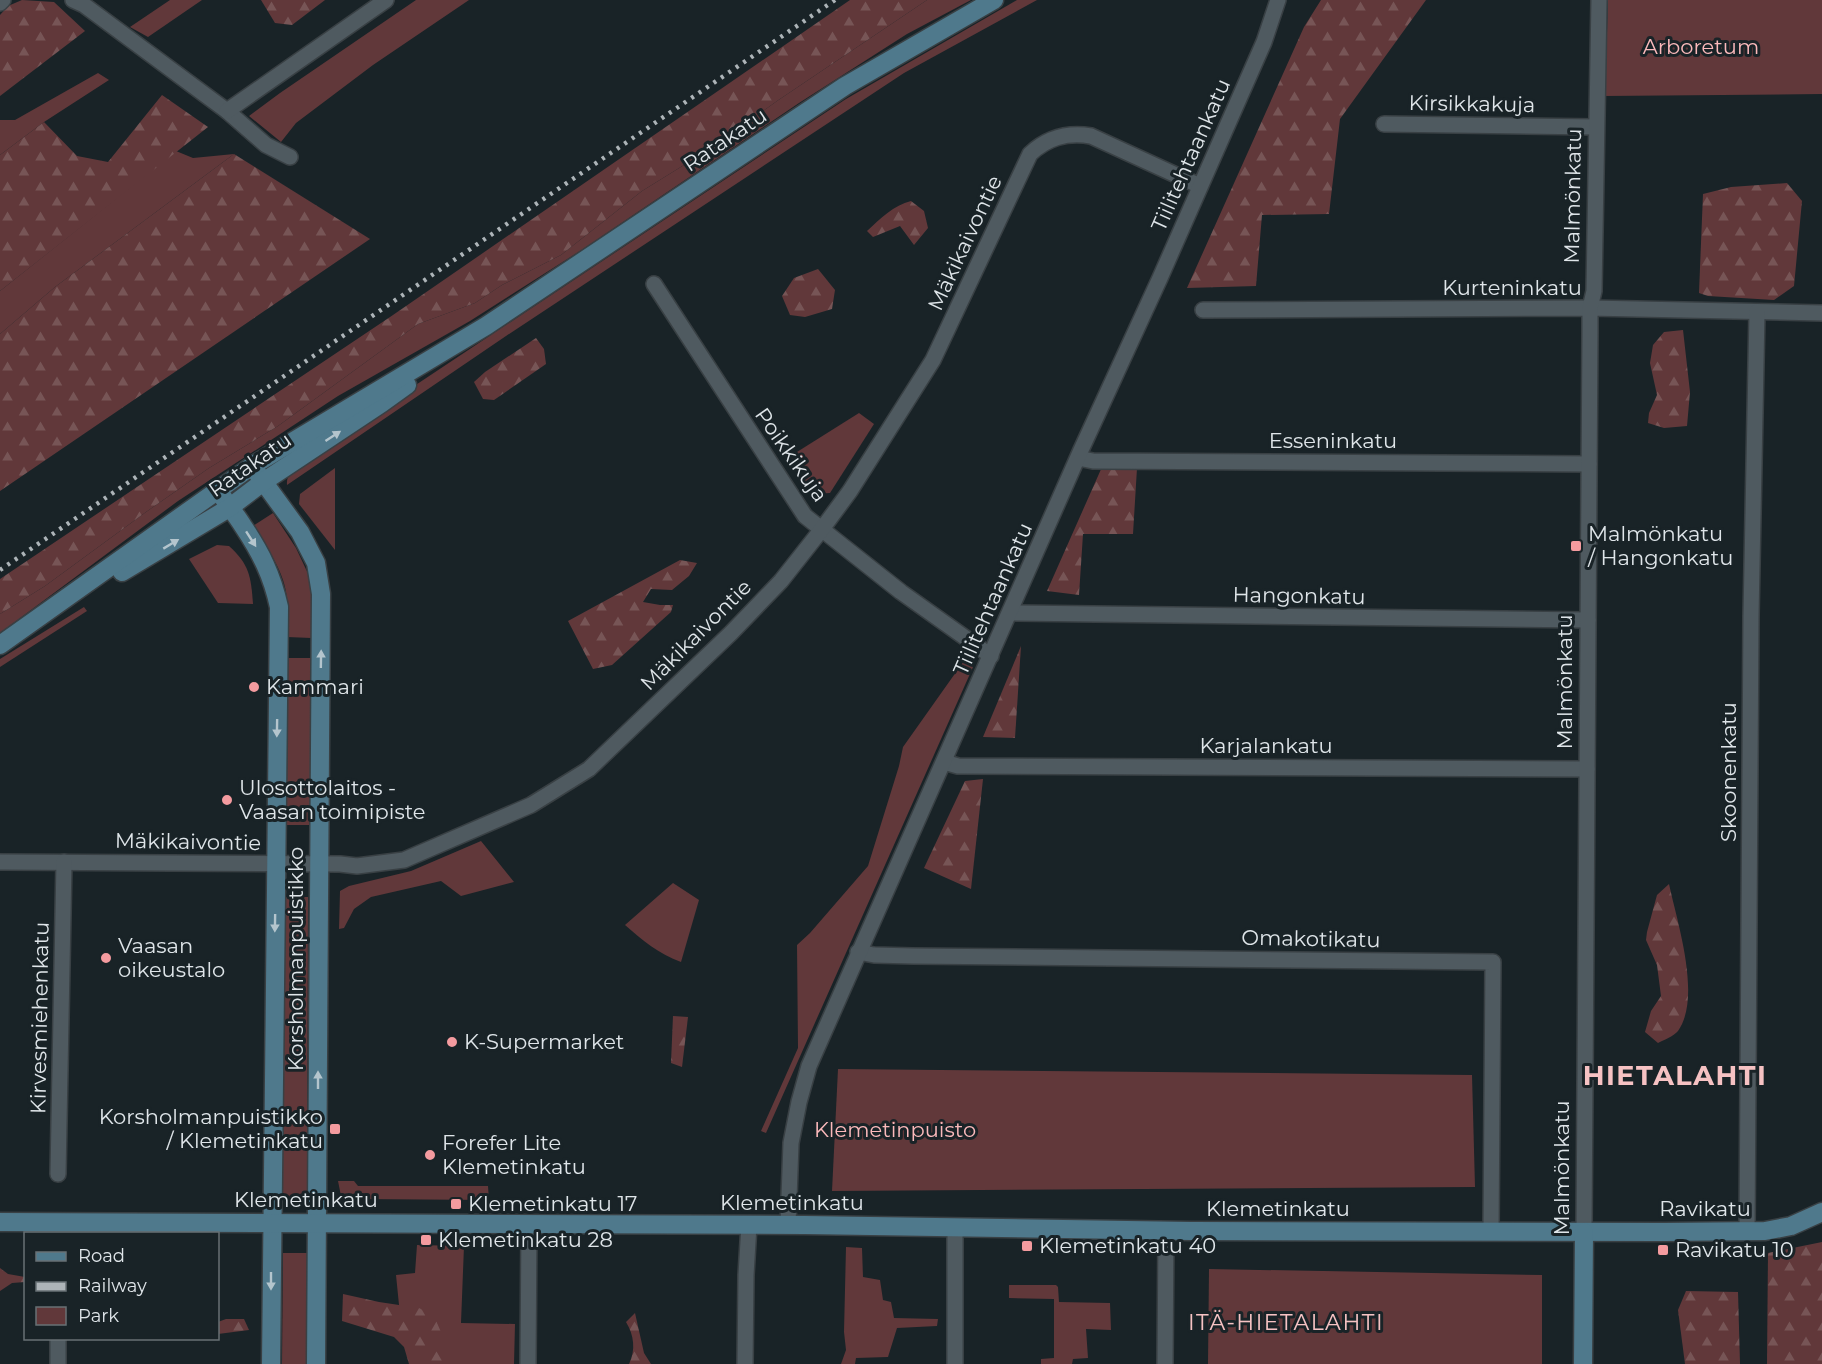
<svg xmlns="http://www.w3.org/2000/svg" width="1822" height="1364" font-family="Montserrat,sans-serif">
<defs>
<pattern id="forest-firs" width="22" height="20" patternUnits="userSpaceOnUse" patternTransform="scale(1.5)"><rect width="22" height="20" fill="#61383a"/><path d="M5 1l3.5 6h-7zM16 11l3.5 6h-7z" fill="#775556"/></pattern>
</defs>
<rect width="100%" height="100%" fill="#192327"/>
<g fill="#61383a">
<polygon points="170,0 202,0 148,37 130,27"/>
<polygon points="416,0 469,0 373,65 296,123 281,142 249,116 280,93"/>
<polygon points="927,0 971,0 907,34 799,103 580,251 470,321 338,396 178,501 0,633 0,614 45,586 146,512 209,468 278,426 418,324 475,303 502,285 561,255 642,191 713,147 777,101"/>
<path d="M 1017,0 L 1037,0 L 904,73 L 506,336 L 287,485 C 285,466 316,452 330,442 L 846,99 Z"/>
<polygon points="1608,0 1822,0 1822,94 1605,96"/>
<polygon points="98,73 109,80 44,122 0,155 0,120 15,120"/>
<polygon points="176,151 193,158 234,154 55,287 0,334 0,291"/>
<polygon points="859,413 874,424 830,493 813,494 789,457"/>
<polygon points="335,468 335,550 299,504 300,494"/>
<path d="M 273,513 L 296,548 L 311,580 L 311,638 L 287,637 C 288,619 289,598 283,580 C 277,561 264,544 253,526 Z"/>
<path d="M 217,545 L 229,546 C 249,564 251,576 253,604 L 218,603 L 189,559 Z"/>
<polygon points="84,607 87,611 0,667 0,659"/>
<polygon points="286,658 311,658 310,825 286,825"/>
<polygon points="966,658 972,659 973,667 766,1133 761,1131 798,1048 797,945 810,933 868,866 899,766 903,747"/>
<polygon points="481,841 514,882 461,896 441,881 371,897 354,909 344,928 339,929 340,891 349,886 411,871"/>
<path d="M 673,883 L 699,900 L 681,962 C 659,954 642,940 625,925 Z"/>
<polygon points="284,897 308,897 307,1197 282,1197"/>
<polygon points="838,1069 1472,1075 1475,1187 832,1191"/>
<polygon points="338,1181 354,1181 358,1186 488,1186 489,1200 358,1199 341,1196"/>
<polygon points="417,1245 464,1246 461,1323 515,1324 514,1364 419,1364 399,1305 396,1275 415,1273"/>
<polygon points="846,1247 862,1248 863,1277 880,1280 883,1300 891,1302 894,1318 938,1319 937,1326 897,1328 888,1357 856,1358 855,1364 841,1364 846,1350 844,1332"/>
<polygon points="283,1253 309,1253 308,1364 282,1364"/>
<polygon points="1209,1269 1542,1275 1542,1364 1208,1364"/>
<polygon points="1009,1285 1056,1285 1058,1287 1059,1302 1110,1303 1111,1330 1086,1329 1088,1358 1073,1359 1072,1364 1041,1364 1041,1359 1054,1358 1054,1299 1009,1298"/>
</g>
<g fill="url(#forest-firs)">
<polygon points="22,0 54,2 85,31 0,96 0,15 8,6"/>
<polygon points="261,0 325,0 292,25 275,23"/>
<polygon points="850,0 927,0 777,101 713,147 642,191 561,255 502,285 475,303 418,324 278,426 209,468 146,512 45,586 0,614 0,579 393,315"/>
<polygon points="1321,0 1426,0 1340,119 1329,214 1262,215 1256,286 1187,288 1304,27"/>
<polygon points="162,95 208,127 0,291 0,155 44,122 77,156 108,162"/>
<polygon points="234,154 370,239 0,491 0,334 55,287"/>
<polygon points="1787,183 1802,201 1794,286 1774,300 1708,296 1699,293 1703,194 1731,187"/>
<path d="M 911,201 L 924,211 L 928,228 L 914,245 L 900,226 L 873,237 L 867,231 C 880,219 894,205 911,201 Z"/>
<polygon points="818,269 835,290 832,309 805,317 790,315 782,296 794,278"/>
<polygon points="1683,330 1690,392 1687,426 1664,428 1648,423 1649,413 1657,395 1650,363 1653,345 1664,332"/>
<polygon points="536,338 544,349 546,364 494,400 483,399 474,382 485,372"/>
<polygon points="1102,467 1137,468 1133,534 1083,534 1079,595 1047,591"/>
<polygon points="680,560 697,563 689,576 672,590 651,589 643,602 660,605 673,605 671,612 612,665 593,669 568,621"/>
<polygon points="1021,646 1015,738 983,737"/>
<polygon points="983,779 971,889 924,868 965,781"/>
<path d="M 1669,884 C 1677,922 1702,997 1678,1031 C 1674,1036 1664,1040 1658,1043 L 1645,1032 L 1651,1011 L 1661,996 L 1657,965 L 1646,940 L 1647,932 L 1657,895 Z"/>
<polygon points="673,1016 688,1017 682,1067 671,1063"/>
<polygon points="1822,1242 1822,1364 1767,1364 1768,1253"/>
<polygon points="0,1268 8,1274 25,1277 25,1282 12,1283 0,1291"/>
<polygon points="1686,1291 1738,1292 1740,1364 1685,1364 1678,1310"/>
<polygon points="343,1294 379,1302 419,1308 434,1316 447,1346 446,1364 409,1364 404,1347 394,1337 342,1321"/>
<path d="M 635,1313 L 644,1353 L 651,1364 L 629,1364 C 636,1350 634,1335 626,1322 Z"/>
<polygon points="226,1319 244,1319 249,1330 218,1334 218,1322"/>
</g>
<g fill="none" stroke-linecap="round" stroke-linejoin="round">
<g stroke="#394044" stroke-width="18">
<g id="street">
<polyline points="73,0 84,5 227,111 266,145 290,157"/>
<polyline points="0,3 3,0"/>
<polyline points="227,111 386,0"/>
<polyline points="1384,124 1595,127"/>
<polyline points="654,284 805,516 901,592 991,656"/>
<polyline points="1203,310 1590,308 1822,313"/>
<polyline points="1078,458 1093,461 1589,464"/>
<polyline points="1010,613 1588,620"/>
<polyline points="944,762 958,766 1587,769"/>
<path d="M 0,862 L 340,864 L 357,866 L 404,860 L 531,805 L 589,769 L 731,633 L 781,581 L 822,529 L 850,491 L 933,360 L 1030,154 C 1047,138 1066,132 1091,136 L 1200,186"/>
<polyline points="858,952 874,955 913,956 1493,962 1491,1232"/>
<polyline points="58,1174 64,862"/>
<polyline points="788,1225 791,1143 799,1102 809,1066 1081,450 1160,278 1264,42 1278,0"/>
<polyline points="1584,1232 1590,332 1590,308 1594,291 1599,0"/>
<polyline points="1747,1232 1751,616 1757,312"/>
<polyline points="58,1338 58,1364"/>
<polyline points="528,1364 529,1224"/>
<polyline points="745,1364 746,1275 749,1225"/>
<polyline points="955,1364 955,1227"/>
<polyline points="1165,1364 1166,1231"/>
</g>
</g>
<g stroke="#394044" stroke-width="21">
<g id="secondary">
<polyline points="252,466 300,532 316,563 321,594 316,1364"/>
<path d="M 219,491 C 227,505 235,513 243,526 C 261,553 272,575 279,607 L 271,1364"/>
<polyline points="122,572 229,508 263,482 382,403 407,385"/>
<polyline points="0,645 252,466 486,326 845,86 994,0"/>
<polyline points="0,1222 805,1225 1191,1231 1664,1232 1765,1231 1791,1226 1822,1212"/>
<polyline points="1583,1364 1584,1232"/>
</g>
</g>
<use href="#street" stroke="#4f5a60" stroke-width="15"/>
<use href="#secondary" stroke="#4f798c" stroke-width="18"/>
<polyline stroke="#adb4b8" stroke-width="4.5" stroke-dasharray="3 6" stroke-linecap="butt" points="0,570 835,0"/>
</g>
<defs><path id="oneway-solid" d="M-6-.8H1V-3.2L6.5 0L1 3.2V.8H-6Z" transform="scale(1.5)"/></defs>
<g fill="#b4c5cd">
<use href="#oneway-solid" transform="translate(333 436) rotate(-33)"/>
<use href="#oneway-solid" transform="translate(251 539) rotate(57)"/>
<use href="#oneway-solid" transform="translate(171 544) rotate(-31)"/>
<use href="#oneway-solid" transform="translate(321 659) rotate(-89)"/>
<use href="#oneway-solid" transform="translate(277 728) rotate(91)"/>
<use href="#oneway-solid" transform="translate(275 923) rotate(91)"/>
<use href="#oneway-solid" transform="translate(318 1080) rotate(-90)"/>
<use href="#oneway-solid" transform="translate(271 1281) rotate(90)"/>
</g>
<g fill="#f49b9f" stroke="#192327" stroke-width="2">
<rect x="1570" y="540" width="12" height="12" rx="3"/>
<circle cx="254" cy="687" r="6"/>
<circle cx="227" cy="800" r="6"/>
<circle cx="106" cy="958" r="6"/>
<circle cx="452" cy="1042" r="6"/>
<rect x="329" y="1123" width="12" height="12" rx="3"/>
<circle cx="430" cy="1155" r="6"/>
<rect x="450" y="1198" width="12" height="12" rx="3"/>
<rect x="420" y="1234" width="12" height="12" rx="3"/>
<rect x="1021" y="1240" width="12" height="12" rx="3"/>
<rect x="1657" y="1244" width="12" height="12" rx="3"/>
</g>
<g text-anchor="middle" stroke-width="6" stroke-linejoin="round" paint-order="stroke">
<g font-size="21" fill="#fbb9bb" stroke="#192327">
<text x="1701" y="54">Arboretum</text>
<text x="895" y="1137">Klemetinpuisto</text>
</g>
<g font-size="21" fill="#dfe5e9" stroke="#192327">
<text transform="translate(1472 104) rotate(1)" y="7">Kirsikkakuja</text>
<text transform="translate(725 140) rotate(-34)" y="7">Ratakatu</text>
<text transform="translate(1191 155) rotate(-66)" y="7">Tiilitehtaankatu</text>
<text transform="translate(1573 196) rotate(-89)" y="7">Malmönkatu</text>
<text transform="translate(965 243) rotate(-65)" y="7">Mäkikaivontie</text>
<text x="1512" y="295">Kurteninkatu</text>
<text x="1333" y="448">Esseninkatu</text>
<text transform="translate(791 455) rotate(55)" y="7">Poikkikuja</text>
<text transform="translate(250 465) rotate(-35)" y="7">Ratakatu</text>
<text transform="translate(1299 596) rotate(1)" y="7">Hangonkatu</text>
<text transform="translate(993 599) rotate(-66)" y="7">Tiilitehtaankatu</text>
<text transform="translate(696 635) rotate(-45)" y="7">Mäkikaivontie</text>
<text transform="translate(1565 682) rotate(-90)" y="7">Malmönkatu</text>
<text x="1266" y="753">Karjalankatu</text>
<text transform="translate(1729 772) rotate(-90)" y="7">Skoonenkatu</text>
<text transform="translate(188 842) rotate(1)" y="7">Mäkikaivontie</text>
<text transform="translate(1311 939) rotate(1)" y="7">Omakotikatu</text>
<text transform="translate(296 959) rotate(-90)" y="7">Korsholmanpuistikko</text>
<text transform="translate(40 1018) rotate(-89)" y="7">Kirvesmiehenkatu</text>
<text transform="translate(1562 1168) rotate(-90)" y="7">Malmönkatu</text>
<text x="306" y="1207">Klemetinkatu</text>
<text x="792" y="1210">Klemetinkatu</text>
<text x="1278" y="1216">Klemetinkatu</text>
<text x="1705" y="1216">Ravikatu</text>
</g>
<g font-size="21" fill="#dfe5e9" stroke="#192327" text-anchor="start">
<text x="1588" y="541">Malmönkatu<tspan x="1588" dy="24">/ Hangonkatu</tspan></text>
<text x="266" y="694">Kammari</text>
<text x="239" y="795">Ulosottolaitos -<tspan x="239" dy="24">Vaasan toimipiste</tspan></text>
<text x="118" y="953">Vaasan<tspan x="118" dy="24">oikeustalo</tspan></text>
<text x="464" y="1049">K-Supermarket</text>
<text x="323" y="1124" text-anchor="end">Korsholmanpuistikko<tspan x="323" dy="24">/ Klemetinkatu</tspan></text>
<text x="442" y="1150">Forefer Lite<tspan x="442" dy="24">Klemetinkatu</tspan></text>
<text x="468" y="1211">Klemetinkatu 17</text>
<text x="438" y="1247">Klemetinkatu 28</text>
<text x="1039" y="1253">Klemetinkatu 40</text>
<text x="1675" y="1257">Ravikatu 10</text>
</g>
<g font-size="22" letter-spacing="1.5" fill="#f6c2c3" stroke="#192327">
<text x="1286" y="1330">ITÄ-HIETALAHTI</text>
</g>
<g font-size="27" font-weight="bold" letter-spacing="1.5" fill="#f6c2c3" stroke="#192327">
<text x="1675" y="1085">HIETALAHTI</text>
</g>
</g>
<rect x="24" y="1232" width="195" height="108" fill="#192327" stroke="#687175" stroke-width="1.5"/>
<rect x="36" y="1252" width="30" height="9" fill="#4f798c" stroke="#687175" stroke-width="1.5"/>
<text x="78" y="1262" font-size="18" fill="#dfe5e9">Road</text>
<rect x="36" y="1282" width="30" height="9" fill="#adb4b8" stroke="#687175" stroke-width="1.5"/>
<text x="78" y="1292" font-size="18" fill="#dfe5e9">Railway</text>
<rect x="36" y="1307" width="30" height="18" fill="#61383a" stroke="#687175" stroke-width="1.5"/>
<text x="78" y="1322" font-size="18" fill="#dfe5e9">Park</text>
</svg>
